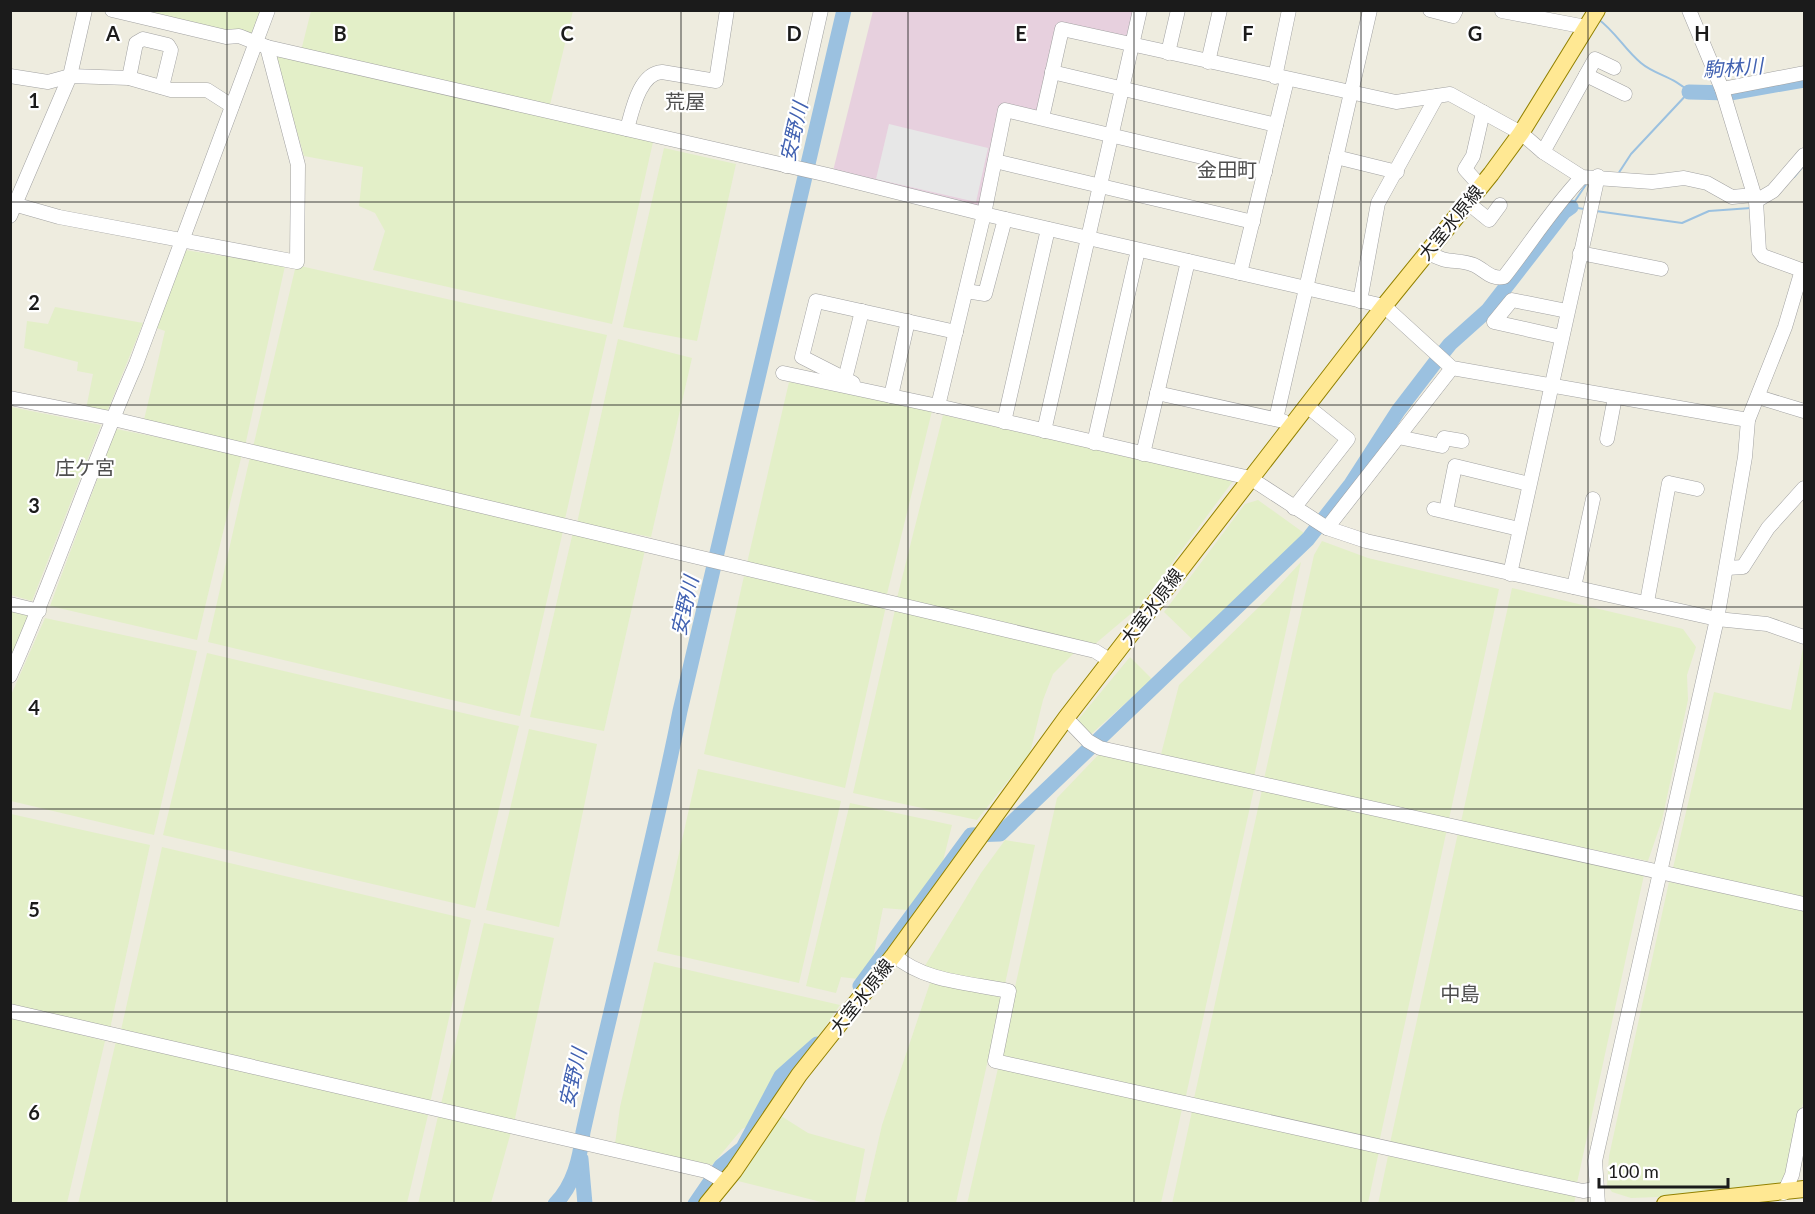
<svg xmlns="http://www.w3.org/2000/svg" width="1815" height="1214" font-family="Lato,'Noto Sans JP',sans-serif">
<rect width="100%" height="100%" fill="#eeecdf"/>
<polygon fill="#e7d0de" points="873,11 1137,11 1131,42 1059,25 1039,113 1004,106 980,208 832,175"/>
<g fill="#e3efc8">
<polygon points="139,11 260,11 251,35"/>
<polygon points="311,11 573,11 550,105 301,51"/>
<polygon points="275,55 653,142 612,324 373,270 385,231 375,213 359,206 363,167 304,156"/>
<polygon points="664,148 736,164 697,341 623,327"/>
<polygon points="185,250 285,266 245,446 143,424 165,331 154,327"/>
<polygon points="296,265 607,335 565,519 253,447"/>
<polygon points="55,307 143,323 107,412 86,409 93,374 77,371 78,362 24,348 27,321 48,324"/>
<polygon points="618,339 692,358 651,537 577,523"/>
<polygon points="789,382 932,411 887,594 747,563"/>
<polygon points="11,407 101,425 32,601 11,595"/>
<polygon points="943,415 1233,481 1140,606 1095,644 897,598"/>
<polygon points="116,429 242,454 197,640 50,606"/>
<polygon points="250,457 563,531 520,716 208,642"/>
<polygon points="1258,500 1304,533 1194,641 1164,612 1245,504"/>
<polygon points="573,532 645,550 604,731 530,717"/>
<polygon points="1322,541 1368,558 1499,589 1449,819 1264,779 1314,555"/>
<polygon points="1301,562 1254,777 1160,758 1179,685 1265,601"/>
<polygon points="744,576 886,606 845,788 704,754"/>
<polygon points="1512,588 1683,629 1696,647 1687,675 1688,700 1662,820 1648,861 1461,822"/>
<polygon points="11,608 31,613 11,659"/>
<polygon points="895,610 1075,652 1053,674 1043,700 1030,753 977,820 853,793"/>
<polygon points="45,618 197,651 154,835 11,801 11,695"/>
<polygon points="1804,643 1804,898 1673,868 1714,692 1791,710"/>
<polygon points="207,653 519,726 475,908 163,835"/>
<polygon points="1130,657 1152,679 1089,736 1077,721"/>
<polygon points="529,729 597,744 559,927 486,910"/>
<polygon points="1101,752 1254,789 1185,1100 999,1059 1057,798"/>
<polygon points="698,769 841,801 799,983 657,951"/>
<polygon points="1262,790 1447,829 1379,1143 1193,1103"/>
<polygon points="850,803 952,825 942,865 908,910 883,908 873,958 858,979 841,977 836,993 806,986"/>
<polygon points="11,814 150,845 110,1029 11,1004"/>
<polygon points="1458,833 1644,875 1577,1183 1390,1143"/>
<polygon points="1005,840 1035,845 1005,984 923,969 981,873"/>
<polygon points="162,847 471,920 430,1103 121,1030"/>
<polygon points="1669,882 1804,910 1804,1099 1783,1186 1684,1196 1631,1198 1612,1192 1607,1185 1609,1156"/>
<polygon points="484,923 554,938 514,1123 441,1104"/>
<polygon points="654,962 840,1005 821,1033 779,1069 749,1126 742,1129 712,1165 615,1144 620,1107"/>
<polygon points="930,983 1002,997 956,1203 864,1204 882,1125"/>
<polygon points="10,1017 105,1041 67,1203 11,1203"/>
<polygon points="116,1041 428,1115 407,1203 78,1204"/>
<polygon points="998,1068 1182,1109 1161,1203 967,1204"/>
<polygon points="1192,1111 1379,1151 1368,1203 1172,1204"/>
<polygon points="438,1116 511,1132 491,1203 418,1204"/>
<polygon points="781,1116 808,1133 865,1149 855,1203 825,1203 738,1181"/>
<polygon points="1388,1156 1576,1195 1574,1204 1378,1204"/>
</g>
<polygon fill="#e7e7e7" points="889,124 988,148 976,202 876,179"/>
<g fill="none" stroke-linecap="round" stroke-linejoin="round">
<g stroke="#9bc1e0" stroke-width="2">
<path d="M 1598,19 C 1615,31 1625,50 1641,63 C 1655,75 1675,77 1689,92 L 1631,154 L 1618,174"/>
<polyline points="1794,177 1804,165"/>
<polyline points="1584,209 1571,207 1587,183"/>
<polyline points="1596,211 1682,223 1709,211 1751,208"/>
</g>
<g stroke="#9bc1e0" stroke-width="15">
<polyline points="1689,92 1730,93 1804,80"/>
<polyline points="860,986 971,835 1000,834 1308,539 1351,484 1398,411 1434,364 1450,344 1488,310 1564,212 1571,207"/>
<polyline points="581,1159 585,1204"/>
<path d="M 555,1204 C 574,1185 580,1158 583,1132 C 614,992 652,852 680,711 L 844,10"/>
<polyline points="695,1204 721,1166 743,1148 781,1076 817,1044"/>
</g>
<g stroke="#a2a2a2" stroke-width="15">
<g id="minor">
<polyline points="112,10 226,37 239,36 267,47 828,175 984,214 1384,306 1452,368 1748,420"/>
<polyline points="1430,10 1453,16 1456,10"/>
<polyline points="1689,10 1722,89 1756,201 1759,251 1763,256 1804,271"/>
<polyline points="1502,11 1586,27"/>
<polyline points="1168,53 1178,10"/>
<polyline points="1208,62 1220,10"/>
<polyline points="1052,72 1276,125"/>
<polyline points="1586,75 1625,94"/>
<polyline points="10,76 48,82 70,76 129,78 171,90 207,90 232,106"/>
<polyline points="1275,77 1289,10"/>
<polyline points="129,78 136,43 143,39 168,45 171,50 162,87"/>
<polyline points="1722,89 1804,73"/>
<polyline points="1042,118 1062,29 1396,102 1450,94 1521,133 1543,152 1582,177 1652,182 1684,178 1707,183 1732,197 1754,195"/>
<path d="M 627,129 C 632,112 639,73 662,72 L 716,81 L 727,10"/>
<polyline points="1543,152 1595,59 1614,68"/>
<polyline points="1336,157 1397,172"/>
<polyline points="995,161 1253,222"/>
<polyline points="786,166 821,10"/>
<polyline points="1481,187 1465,169 1473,156 1483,112"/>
<polyline points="1756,201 1773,191 1804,155"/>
<polyline points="10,203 59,217 297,262 298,165 267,47"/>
<polyline points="1468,203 1489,220 1500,205"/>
<polyline points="10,216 70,76 85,10"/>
<path d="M 1428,252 C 1447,265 1457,258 1474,265 C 1485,270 1491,280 1504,277 C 1530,244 1553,207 1582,177"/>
<polyline points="1580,253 1661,269"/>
<polyline points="1240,273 1287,80"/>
<polyline points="966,291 985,294 1005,219"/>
<polyline points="1360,301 1378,203 1437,96"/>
<polyline points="1561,337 1494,322 1512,300 1567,311"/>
<polyline points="783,373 938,406 1250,478 1327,528 1366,541 1717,619 1767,624 1804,637"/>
<polyline points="845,379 862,311"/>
<polyline points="853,383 802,357 816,301 956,332"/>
<polyline points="1157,393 1283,421"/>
<polyline points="891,396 908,321"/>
<polyline points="1758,397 1804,411"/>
<polyline points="10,398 105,417 1095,651 1111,661"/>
<polyline points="938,406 984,214 1005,110 1265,172"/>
<polyline points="1276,419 1370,10"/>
<polyline points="1004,422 1048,229"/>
<polyline points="1044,431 1140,10"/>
<polyline points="1398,437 1442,446 1444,438 1462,441"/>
<polyline points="1607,439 1615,397"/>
<polyline points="1094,443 1138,250"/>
<polyline points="1143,454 1188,261"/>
<polyline points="1294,508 1348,439 1307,406"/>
<polyline points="1434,509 1519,529"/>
<polyline points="1446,511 1455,466 1529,484"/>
<polyline points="1327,528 1452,368"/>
<polyline points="1727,568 1743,567 1768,528 1804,488"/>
<polyline points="1510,574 1598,176"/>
<polyline points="1574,587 1593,499"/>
<polyline points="1647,602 1669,483 1697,489"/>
<polyline points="10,604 39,611"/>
<path d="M 10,676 C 56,573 91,466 136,364 L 268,10"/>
<polyline points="1066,718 1088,741 1100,748 1804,904"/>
<path d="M 894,955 C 924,982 971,983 1009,991 L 995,1061 L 1522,1178 L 1583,1191 L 1595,1189"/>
<polyline points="10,1011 706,1171 725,1182"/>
<polyline points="1784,1193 1792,1175 1804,1115"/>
<polyline points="1598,1204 1595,1161 1717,619 1745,457 1748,420 1785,327 1802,270"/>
</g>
</g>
<g stroke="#928100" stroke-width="18">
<g id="major">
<polyline points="707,1204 734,1171 799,1075 894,955 1066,718 1384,306 1491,174 1521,133 1597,10"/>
<polyline points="1665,1204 1804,1189"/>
</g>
</g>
<use href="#minor" stroke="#fff" stroke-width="14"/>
<use href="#major" stroke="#ffe893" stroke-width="16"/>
</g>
<path fill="none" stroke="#1b1b1b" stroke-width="1.5" stroke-opacity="0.55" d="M 227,10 L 227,1204M 454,10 L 454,1204M 681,10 L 681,1204M 908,10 L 908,1204M 1134,10 L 1134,1204M 1361,10 L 1361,1204M 1588,10 L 1588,1204M 10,202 L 1804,202M 10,405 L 1804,405M 10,607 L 1804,607M 10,809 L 1804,809M 10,1012 L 1804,1012"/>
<g text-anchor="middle" stroke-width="4.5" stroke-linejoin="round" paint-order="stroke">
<g font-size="18" fill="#1b1b1b" stroke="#fff">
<text transform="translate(1451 223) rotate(-51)" y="6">大室水原線</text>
<text transform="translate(1152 607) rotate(-53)" y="6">大室水原線</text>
<text transform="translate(862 997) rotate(-52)" y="6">大室水原線</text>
</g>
<g font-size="20" font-style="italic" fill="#4161b1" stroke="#fff">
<text transform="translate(1733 68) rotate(-4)" y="7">駒林川</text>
<text transform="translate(794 132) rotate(-77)" y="7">安野川</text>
<text transform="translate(685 606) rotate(-77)" y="7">安野川</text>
<text transform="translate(573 1078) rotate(-77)" y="7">安野川</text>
</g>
<g font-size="20" fill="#4e4e4e" stroke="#fff">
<text x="685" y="109">荒屋</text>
<text x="1227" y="177">金田町</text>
<text x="85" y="475">庄ケ宮</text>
<text x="1460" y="1001">中島</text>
</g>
</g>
<g font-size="20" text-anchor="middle" font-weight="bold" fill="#1b1b1b" stroke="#fff" stroke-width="4.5" stroke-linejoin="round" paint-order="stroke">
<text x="113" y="41">A</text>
<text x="340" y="41">B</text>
<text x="567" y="41">C</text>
<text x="794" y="41">D</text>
<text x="1021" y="41">E</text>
<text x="1248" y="41">F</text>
<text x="1475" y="41">G</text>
<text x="1702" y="41">H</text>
<text x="34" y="108">1</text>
<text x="34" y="310">2</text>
<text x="34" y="513">3</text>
<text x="34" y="715">4</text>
<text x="34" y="917">5</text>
<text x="34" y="1120">6</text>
</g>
<rect width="1815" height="1214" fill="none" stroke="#1b1b1b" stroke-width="24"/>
<path d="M1599 1178v9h129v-9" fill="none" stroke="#1b1b1b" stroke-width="3"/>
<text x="1608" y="1178" font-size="18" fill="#1b1b1b" stroke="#ffffff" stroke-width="4.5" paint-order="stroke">100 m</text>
</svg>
